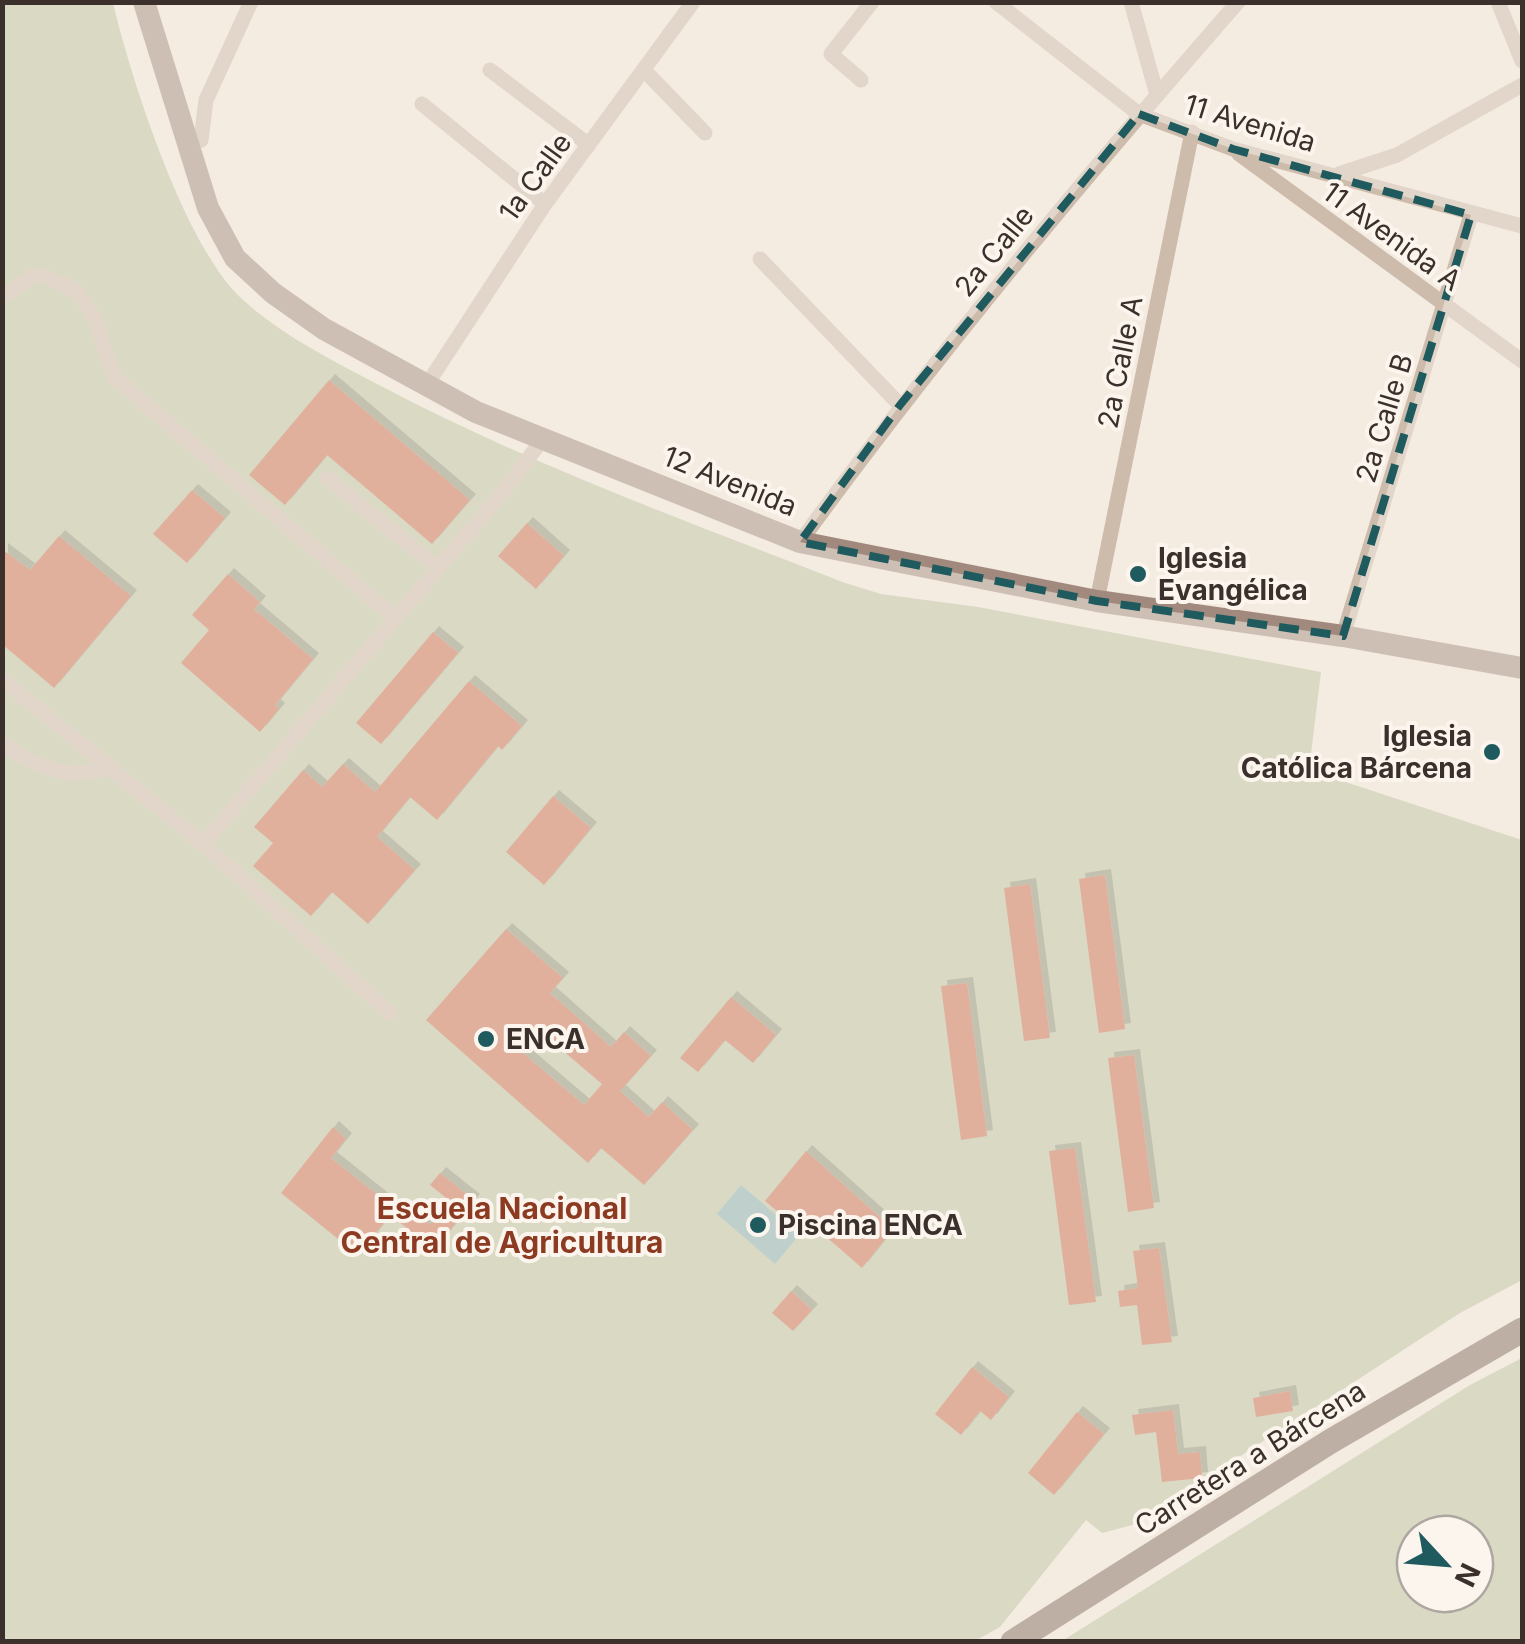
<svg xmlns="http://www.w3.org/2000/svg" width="1525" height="1644" font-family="Inter,sans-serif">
<defs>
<filter id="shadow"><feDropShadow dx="6" dy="-6" stdDeviation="0" flood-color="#0004"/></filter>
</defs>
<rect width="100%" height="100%" fill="#f4ebe1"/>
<g fill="#b8c4a0" fill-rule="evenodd">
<path d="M 3,3 L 113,3 C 131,79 185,247 242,299 C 281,335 337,363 383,387 C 531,465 689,522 845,583 L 881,594 L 978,607 L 1321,672 L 1309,770 L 1522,840 L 1522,1280 L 1460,1313 L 1136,1524 L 1102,1533 L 1086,1520 L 1000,1627 L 975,1641 L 3,1642 Z"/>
<path d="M 1522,1358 L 1522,1641 L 1062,1641 L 1470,1385 ZM 1415,1534 L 1475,1534 L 1475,1594 L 1415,1594 Z"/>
</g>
<polygon fill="#7fb0b2" points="741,1185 799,1235 775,1264 717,1214"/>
<g fill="#c8694b" fill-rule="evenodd" filter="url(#shadow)">
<polygon points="329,380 470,500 432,544 327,455 285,505 249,475"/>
<polygon points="192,490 225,518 187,563 153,534"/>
<polygon points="527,523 564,556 536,589 498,556"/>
<polygon points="59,536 131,596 54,688 2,644 2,549 30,570"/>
<polygon points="228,574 260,602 254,609 313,659 275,705 279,709 260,732 181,663 209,630 192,615"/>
<polygon points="433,632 458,653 381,744 356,723"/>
<polygon points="469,681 522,726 502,750 498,746 437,820 410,797 377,837 415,870 368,924 332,892 311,916 253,866 273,843 254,827 303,770 322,787 343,764 375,792"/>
<polygon points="553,796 591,828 544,885 506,852"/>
<polygon points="1105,875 1125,1029 1099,1033 1079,879"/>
<polygon points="1030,884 1050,1038 1024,1041 1004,888"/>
<path d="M 506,929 L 563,978 L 550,993 L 611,1047 L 624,1032 L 651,1056 L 620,1091 L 649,1117 L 662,1102 L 693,1130 L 644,1185 L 601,1148 L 588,1163 L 426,1020 ZM 535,1027 L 602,1084 L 584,1105 L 517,1048 Z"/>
<polygon points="967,983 987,1136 961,1140 941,986"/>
<polygon points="731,997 776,1035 753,1063 725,1040 698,1072 680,1058"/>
<polygon points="1134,1055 1154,1208 1128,1212 1108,1058"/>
<polygon points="333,1127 346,1139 331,1158 395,1209 358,1255 281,1193"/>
<polygon points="1075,1148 1096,1302 1069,1305 1049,1151"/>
<polygon points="806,1151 893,1229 862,1268 816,1228 808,1237 765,1201"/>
<polygon points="440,1173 474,1200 434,1250 397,1220 407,1207 430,1225 450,1201 430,1185"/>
<polygon points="1159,1248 1172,1342 1142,1345 1137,1305 1120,1307 1118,1291 1138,1288 1133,1251"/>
<polygon points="791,1291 812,1310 793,1331 772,1313"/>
<polygon points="972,1367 1009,1397 991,1420 980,1411 961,1435 935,1414"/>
<polygon points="1290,1391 1293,1411 1256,1417 1253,1398"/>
<polygon points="1173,1410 1178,1454 1200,1452 1202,1478 1162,1482 1156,1432 1135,1435 1132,1415"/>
<polygon points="1077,1412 1104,1434 1054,1495 1028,1473"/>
</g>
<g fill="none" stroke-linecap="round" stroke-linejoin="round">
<g stroke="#cdbbac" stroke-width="15">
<polyline points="996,2 1139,114 1233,149 1522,226"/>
<polyline points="1131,2 1157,95"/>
<polyline points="1498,2 1522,61"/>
<polyline points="490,70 589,145"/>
<polyline points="644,70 705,133"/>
<polyline points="861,80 831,54 872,2"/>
<polyline points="422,104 545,204"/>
<polyline points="188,145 201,140 206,100 251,2"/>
<polyline points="1239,154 1522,361"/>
<polyline points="1339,174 1397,155 1522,85"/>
<polyline points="760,259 900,405"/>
<polyline points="2,298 31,277 43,275 75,290 95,318 114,377 395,618"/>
<polyline points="426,386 545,204 693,2"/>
<polyline points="327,478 438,568"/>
<path d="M 800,542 C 937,354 1085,177 1238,2"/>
<polyline points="1097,601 1192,132"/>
<polyline points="1343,636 1471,215"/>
<polyline points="2,679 203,844"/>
<path d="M 2,743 C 34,767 71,782 110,767"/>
<polyline points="390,1013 203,844 498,498 543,439"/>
</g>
<polyline stroke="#a18a7d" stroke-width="22" points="144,2 208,208 235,258 273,293 324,329 476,412 800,542 1097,601 1343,636 1522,668"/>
<polyline stroke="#7d675c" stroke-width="25" points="1013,1642 1331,1441 1522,1330"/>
</g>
<path d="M0 0H1525V1644H0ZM 1139,114 L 1233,149 L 1471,215 L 1343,636 L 1097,601 L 800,542 L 900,405 Z" fill="#f4ebe1" fill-opacity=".55" fill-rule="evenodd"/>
<path fill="none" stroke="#1f5a5e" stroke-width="8" stroke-dasharray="20 12" stroke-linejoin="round" d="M 1139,114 L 1233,149 L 1471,215 L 1343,636 L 1097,601 L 800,542 L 900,405 Z"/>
<g fill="#1f5a5e" stroke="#fbf5ee" stroke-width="4">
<circle cx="1138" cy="574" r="10"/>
<circle cx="1492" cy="752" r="10"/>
<circle cx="486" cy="1039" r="10"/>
<circle cx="758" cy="1225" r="10"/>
</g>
<g text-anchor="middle" stroke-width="8" stroke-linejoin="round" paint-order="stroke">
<g font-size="28" fill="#3b302b" stroke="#fbf5ee">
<text transform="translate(1250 123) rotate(17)" y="10">11 Avenida</text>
<text transform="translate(535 177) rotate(-54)" y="10">1a Calle</text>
<text transform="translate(1392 236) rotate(36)" y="10">11 Avenida A</text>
<text transform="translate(994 251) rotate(-51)" y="10">2a Calle</text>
<text transform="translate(1120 362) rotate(-79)" y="10">2a Calle A</text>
<text transform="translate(1384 418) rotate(-73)" y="10">2a Calle B</text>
<text transform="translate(730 481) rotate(22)" y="10">12 Avenida</text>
<text transform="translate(1250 1458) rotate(-32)" y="10">Carretera a Bárcena</text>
</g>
<g font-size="28" font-weight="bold" fill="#3b302b" stroke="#fbf5ee" text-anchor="start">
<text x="1158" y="568">Iglesia<tspan x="1158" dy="32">Evangélica</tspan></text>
<text x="1472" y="746" text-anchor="end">Iglesia<tspan x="1472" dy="32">Católica Bárcena</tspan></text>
<text x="506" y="1049">ENCA</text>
<text x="778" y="1235">Piscina ENCA</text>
</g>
<g font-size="30" font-weight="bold" fill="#8c3b22" stroke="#fbf5ee">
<text x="502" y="1219">Escuela Nacional<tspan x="502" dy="34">Central de Agricultura</tspan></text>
</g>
</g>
<rect width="1525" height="1644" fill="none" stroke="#3b302b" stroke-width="10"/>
<g transform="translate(1445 1564) rotate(116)"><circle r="48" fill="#fbf5ee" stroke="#aea6a0" stroke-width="2.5"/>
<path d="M0-8L18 38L0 25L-18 38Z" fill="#1f5a5e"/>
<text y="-15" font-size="28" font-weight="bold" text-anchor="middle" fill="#3b302b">N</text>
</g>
</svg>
